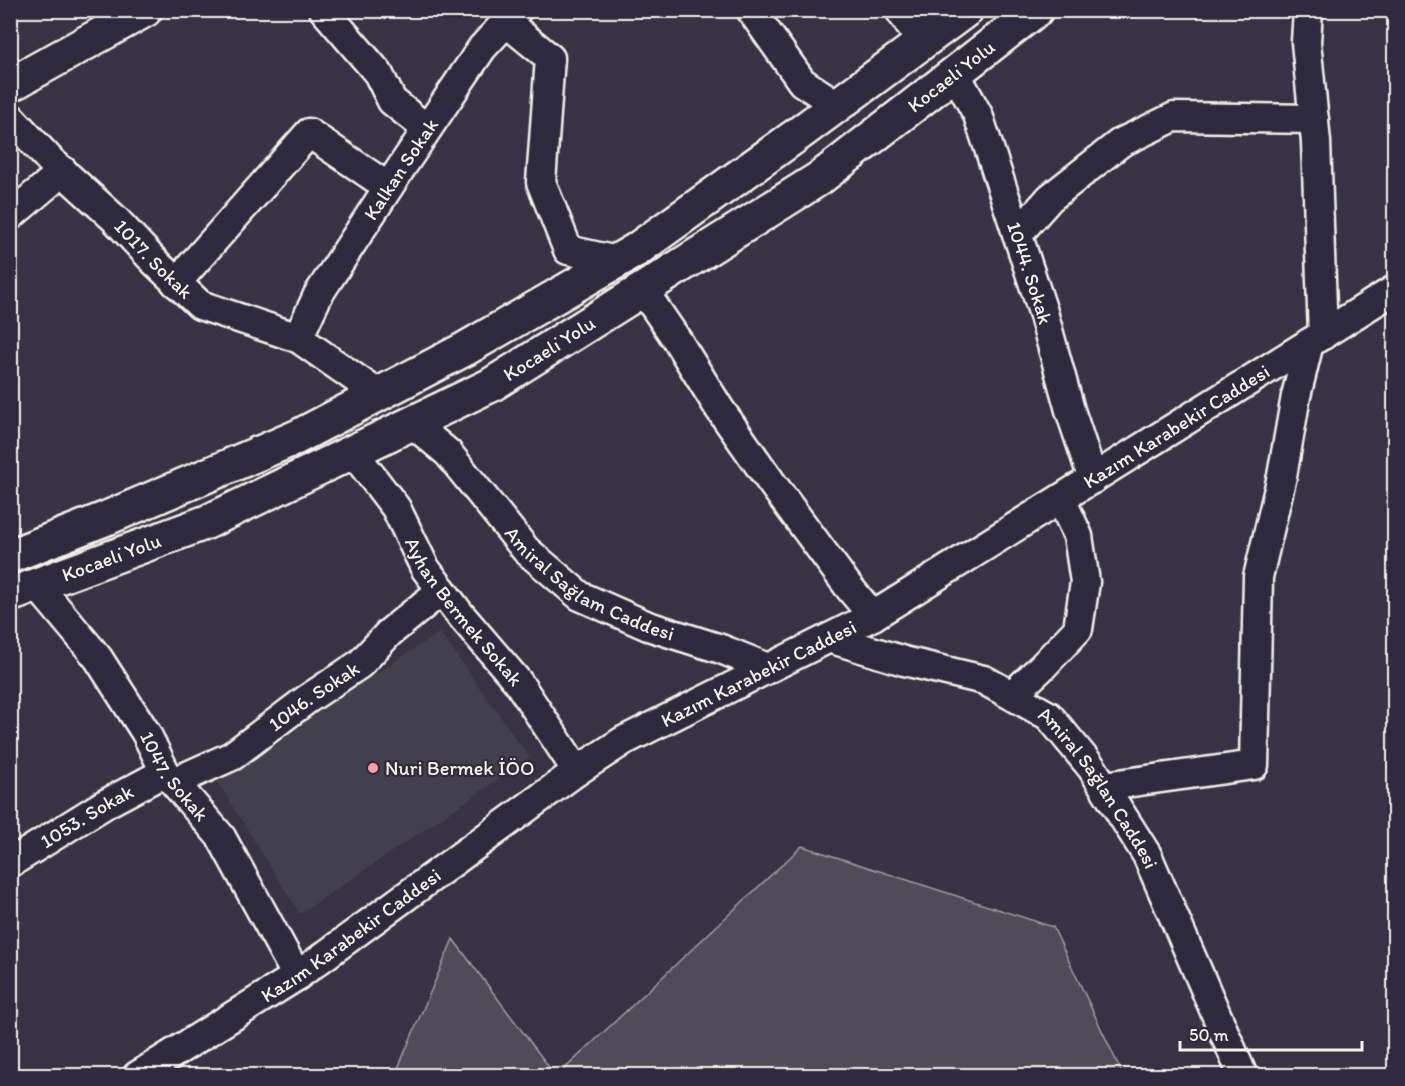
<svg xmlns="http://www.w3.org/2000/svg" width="1405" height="1086" font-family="Itim,sans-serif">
<rect width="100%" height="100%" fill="#373244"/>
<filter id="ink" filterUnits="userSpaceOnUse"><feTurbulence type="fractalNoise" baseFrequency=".0167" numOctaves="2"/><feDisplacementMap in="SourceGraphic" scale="12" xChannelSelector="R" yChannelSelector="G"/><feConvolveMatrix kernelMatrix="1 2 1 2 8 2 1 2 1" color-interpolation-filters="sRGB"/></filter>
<g filter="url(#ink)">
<polygon fill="#433f4e" points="440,632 530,758 300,914 215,778"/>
<g fill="#504b59" stroke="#a29ea0" stroke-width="1.5">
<polygon points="802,846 1053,927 1123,1075 558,1075"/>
<polygon points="453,939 555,1075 395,1075"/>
</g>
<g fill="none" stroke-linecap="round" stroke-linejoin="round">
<g stroke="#f4f1e8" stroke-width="33">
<g id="minor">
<polyline points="324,10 378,73 392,101 427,129"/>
<polyline points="751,10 802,82 837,105"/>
<polyline points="900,10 922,43"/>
<polyline points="1308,10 1306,42 1316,142 1323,335"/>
<polyline points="506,22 550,58 541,182 568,250 617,261"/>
<path id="s1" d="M 955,73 L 978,115 L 1043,312 L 1070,410 L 1093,479"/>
<path id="s2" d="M 10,117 L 50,160 L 115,219 L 155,262 L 200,305 L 298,338 L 378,394"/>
<polyline points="10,216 63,171"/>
<polyline points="1017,235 1050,198 1120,143 1174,117 1314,119"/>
<polyline points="176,283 309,133 388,187"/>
<polyline points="643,290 677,340 719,408 771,482 848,586 873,616"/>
<path id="s3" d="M 298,338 L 318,295 L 403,165 L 482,48 L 517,10"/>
<path id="s4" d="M 412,423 L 448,453 L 526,550 L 580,596 L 648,626 L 721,649 L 768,668"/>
<path id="s5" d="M 353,452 L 396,508 L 425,568 L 459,613 L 518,682 L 577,771"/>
<path id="s6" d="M 37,585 L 98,658 L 146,733 L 165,772 L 221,837 L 297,976"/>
<path id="s7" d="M 829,638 L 904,661 L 984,680 L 1049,716 L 1092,768 L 1147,855 L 1243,1076"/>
<polyline points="1012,695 1042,667 1078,629 1085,582 1078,536 1061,499"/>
<path id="s8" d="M 174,782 L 232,756 L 306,700 L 360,664 L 389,633 L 442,590"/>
<polyline points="1104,786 1254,765 1258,577 1282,476 1296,396 1309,343"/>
<path id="s9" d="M 10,863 L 105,804 L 165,772"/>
<path id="s10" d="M 137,1076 L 297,976 L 577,771 L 623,741 L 873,616 L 1394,290"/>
</g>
</g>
<g stroke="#f4f1e8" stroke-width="38">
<polyline id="tertiary" points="10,85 145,10"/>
</g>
<g stroke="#f4f1e8" stroke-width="38">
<g id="trunk">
<polyline points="10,556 107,518 297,437 465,349 636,250 801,132 966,10"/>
<path id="s11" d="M 10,595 L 207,522 L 491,385 L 820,178 L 1036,10"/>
</g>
</g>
<use href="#minor" stroke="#2f2a3d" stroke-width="28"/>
<use href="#tertiary" stroke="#2f2a3d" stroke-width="33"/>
<use href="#trunk" stroke="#2f2a3d" stroke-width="33"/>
</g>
</g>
<circle fill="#ff9aa2" stroke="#2f2a3d" stroke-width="2" cx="373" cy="768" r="6"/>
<g text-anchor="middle" stroke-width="4.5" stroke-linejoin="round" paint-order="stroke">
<g font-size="20" fill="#f4f1e8" stroke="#2f2a3d">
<text dy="7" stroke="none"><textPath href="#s11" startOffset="1080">Kocaeli̇ Yolu</textPath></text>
<text dy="7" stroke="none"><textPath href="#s3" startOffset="198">Kalkan Sokak</textPath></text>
<text dy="7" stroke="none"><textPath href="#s2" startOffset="202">1017. Sokak</textPath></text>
<text dy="7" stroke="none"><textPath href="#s1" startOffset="214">1044. Sokak</textPath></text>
<text dy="7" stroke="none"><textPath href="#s11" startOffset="594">Kocaeli̇ Yolu</textPath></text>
<text dy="7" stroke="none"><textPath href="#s10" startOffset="1228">Kazım Karabekir Caddesi</textPath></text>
<text dy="7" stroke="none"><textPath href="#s11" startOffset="108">Kocaeli̇ Yolu</textPath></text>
<text dy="7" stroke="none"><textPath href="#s4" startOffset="244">Amiral Sağlam Caddesi</textPath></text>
<text dy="7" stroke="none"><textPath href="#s5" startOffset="195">Ayhan Bermek Sokak</textPath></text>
<text dy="7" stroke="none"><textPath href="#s10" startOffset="742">Kazım Karabekir Caddesi</textPath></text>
<text dy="7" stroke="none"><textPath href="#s8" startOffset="165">1046. Sokak</textPath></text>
<text dy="7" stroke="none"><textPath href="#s6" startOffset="236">1047. Sokak</textPath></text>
<text dy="7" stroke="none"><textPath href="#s7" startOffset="322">Amiral Sağlan Caddesi</textPath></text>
<text dy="7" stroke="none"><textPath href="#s9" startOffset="90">1053. Sokak</textPath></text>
<text dy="7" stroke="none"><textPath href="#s10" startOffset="256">Kazım Karabekir Caddesi</textPath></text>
</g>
<g font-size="20" fill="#f4f1e8" stroke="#2f2a3d" text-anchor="start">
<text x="385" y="775">Nuri Bermek İÖO</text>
</g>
</g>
<rect width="1405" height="1086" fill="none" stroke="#2f2a3d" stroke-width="36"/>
<rect x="18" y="18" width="1369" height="1050" fill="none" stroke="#f4f1e8" stroke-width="2" filter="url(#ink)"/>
<path d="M1180 1041v9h182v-9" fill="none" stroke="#f4f1e8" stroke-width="3"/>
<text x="1189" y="1041" font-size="18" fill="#f4f1e8" stroke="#2f2a3d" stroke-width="4.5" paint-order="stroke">50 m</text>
</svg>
